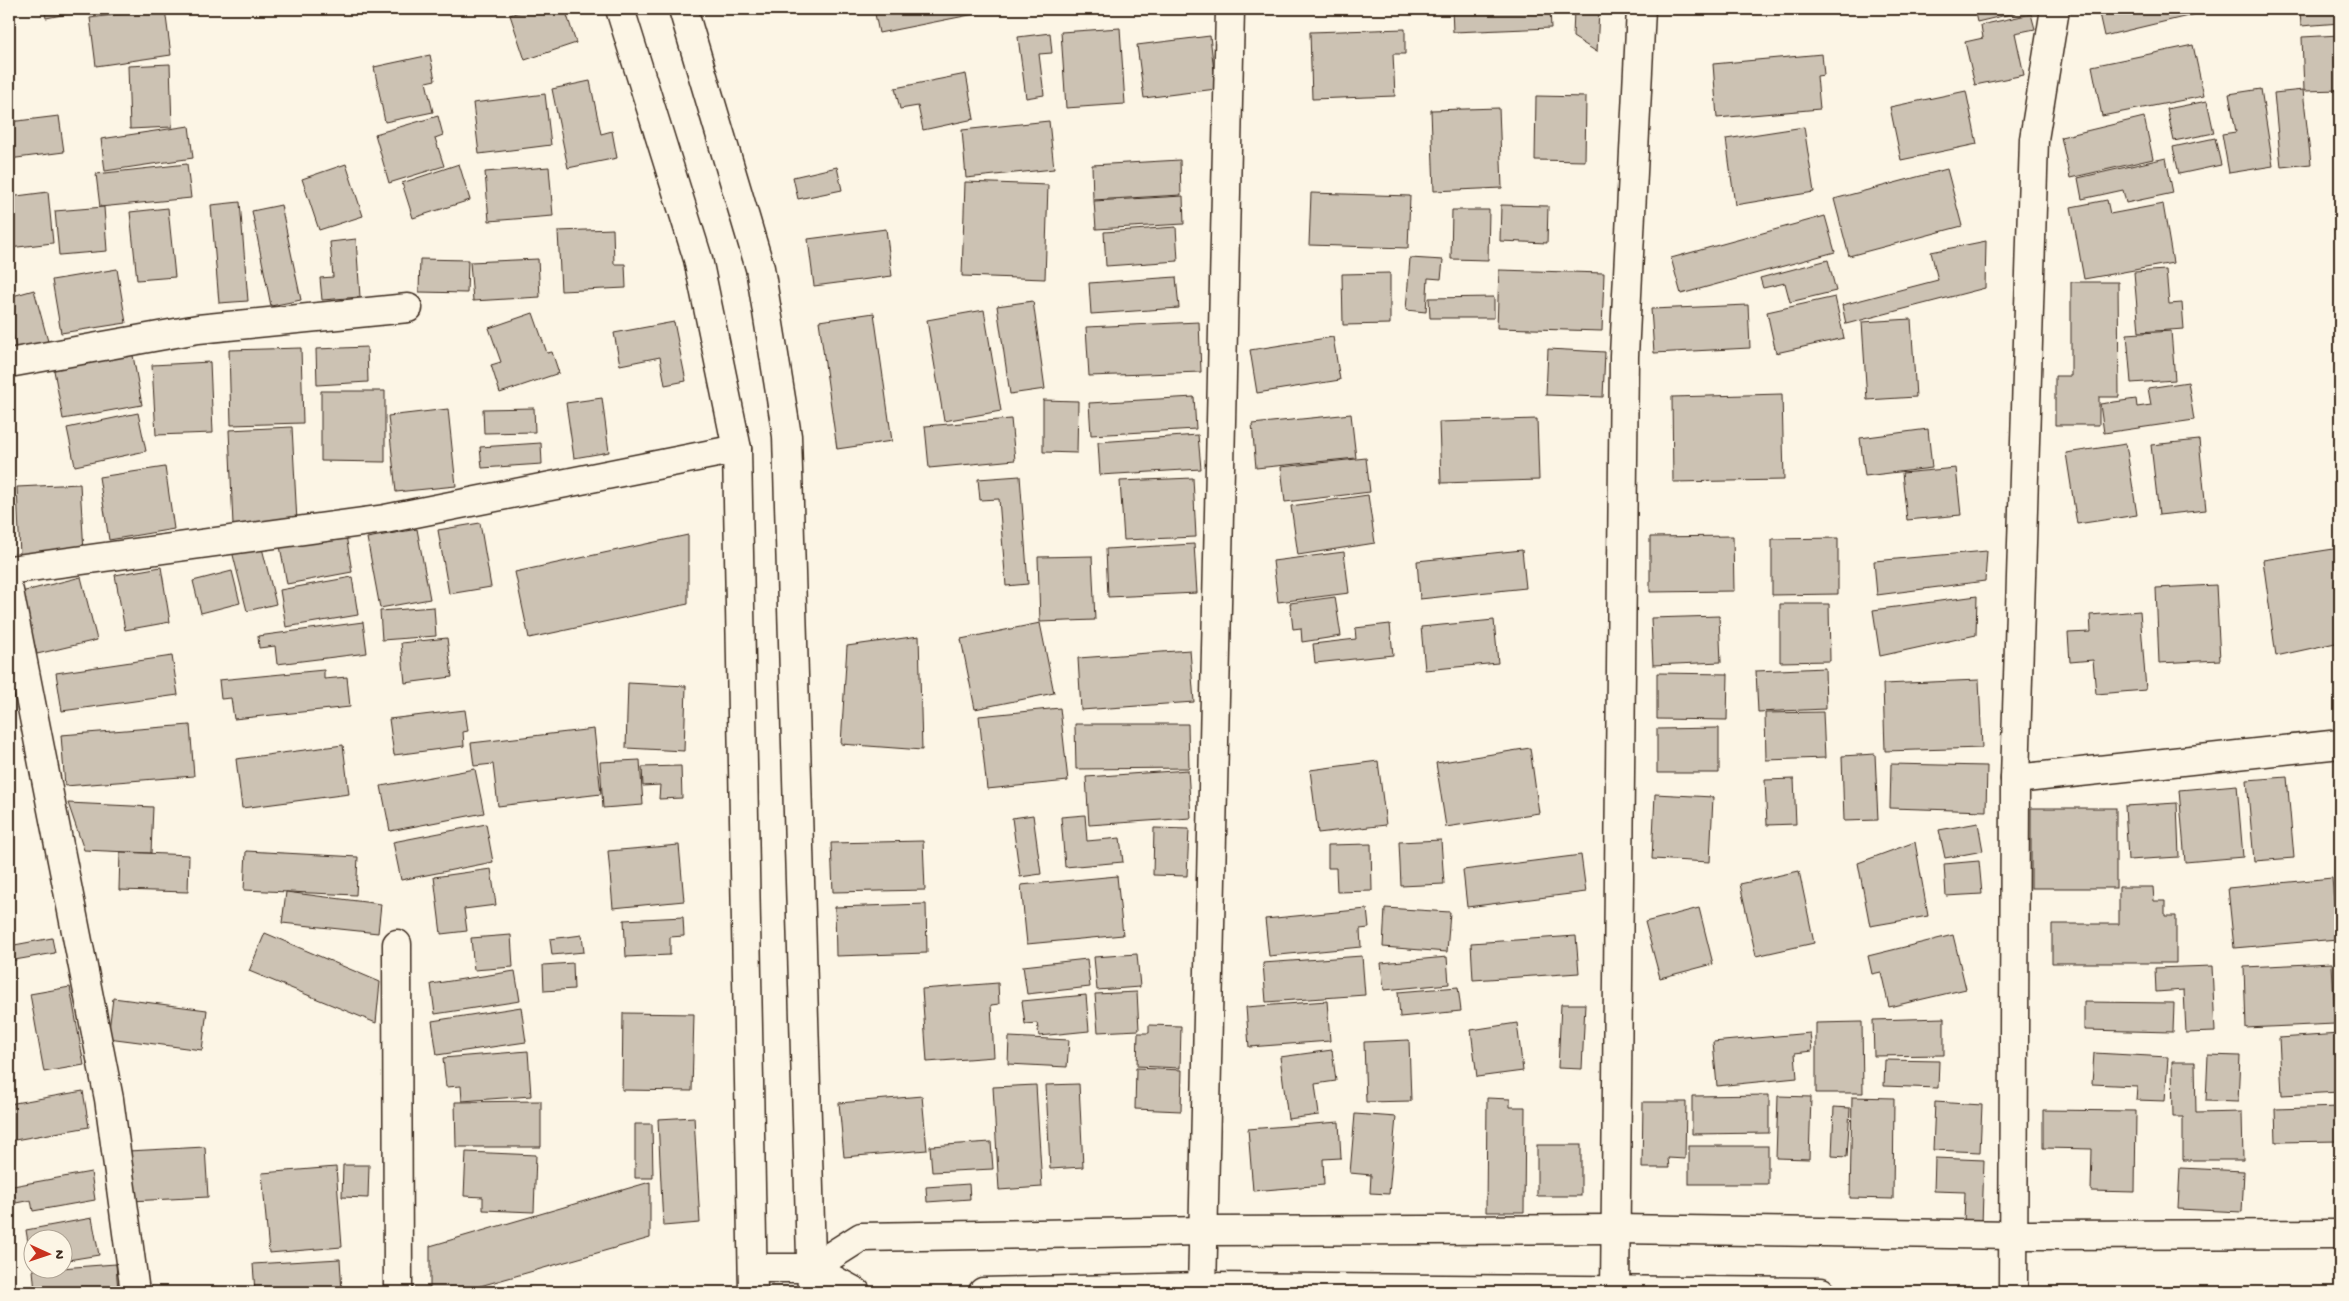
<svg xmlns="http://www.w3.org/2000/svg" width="2349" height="1301" font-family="'Gochi Hand',sans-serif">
<rect width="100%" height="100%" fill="#fcf5e5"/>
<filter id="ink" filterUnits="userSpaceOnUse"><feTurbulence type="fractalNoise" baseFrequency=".02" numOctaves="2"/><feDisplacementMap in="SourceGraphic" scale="10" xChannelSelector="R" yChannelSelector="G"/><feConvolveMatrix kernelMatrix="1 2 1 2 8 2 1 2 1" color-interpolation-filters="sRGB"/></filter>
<g filter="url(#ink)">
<g fill="#ccc2b3" stroke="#3b2a1e">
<polygon points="44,9 94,9 46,18"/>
<polygon points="156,9 165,9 171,55 96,66 90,18"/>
<polygon points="528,9 565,9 576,43 525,60 510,15"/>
<polygon points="874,9 1000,9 879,33"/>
<polygon points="1452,9 1550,9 1551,28 1453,32"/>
<polygon points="1574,9 1599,9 1597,52 1573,37"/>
<polygon points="1687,9 1766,9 1687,12"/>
<polygon points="1974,9 2032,9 1977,22"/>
<polygon points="2098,9 2204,9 2205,12 2104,36"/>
<polygon points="2300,9 2340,9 2340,23 2301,26"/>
<polygon points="2031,14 2035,29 2015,33 2024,75 1975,85 1965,42 1983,38 1981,25"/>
<polygon points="1120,28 1125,104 1066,108 1061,32"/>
<polygon points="1405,29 1405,54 1393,54 1395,96 1312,99 1310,32"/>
<polygon points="1050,33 1052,53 1039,54 1044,95 1026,98 1018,37"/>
<polygon points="2340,35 2340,90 2304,91 2302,37"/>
<polygon points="1210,36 1216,89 1144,98 1137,45"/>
<polygon points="2193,45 2204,96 2102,116 2092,66"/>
<polygon points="1822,54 1824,75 1817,76 1820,109 1717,118 1713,64"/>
<polygon points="430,55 435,80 426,82 433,112 385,122 374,67"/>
<polygon points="170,64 172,127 130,129 128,66"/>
<polygon points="966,74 974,119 923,130 918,106 900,109 895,88"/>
<polygon points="590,81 601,134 612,131 617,158 568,168 552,89"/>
<polygon points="2261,89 2273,166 2229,173 2222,134 2236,132 2229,94"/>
<polygon points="2303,90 2311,164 2281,167 2274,93"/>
<polygon points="1966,91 1977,144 1901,160 1890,107"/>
<polygon points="545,94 551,145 479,154 473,103"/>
<polygon points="1536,96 1586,97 1585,161 1535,160"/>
<polygon points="2207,101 2214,133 2174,141 2167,109"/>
<polygon points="1499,108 1502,188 1434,191 1431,110"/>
<polygon points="59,116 64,152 9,159 9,122"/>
<polygon points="438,116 443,135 435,138 444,166 389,183 375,134"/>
<polygon points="2144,117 2153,159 2070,178 2061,137"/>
<polygon points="1049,121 1054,169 966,178 962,130"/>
<polygon points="189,126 193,158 105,171 101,139"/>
<polygon points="1804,127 1814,192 1735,205 1726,139"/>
<polygon points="2215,138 2221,165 2179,174 2173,147"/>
<polygon points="2166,158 2173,193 2126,203 2123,190 2082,199 2078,178"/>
<polygon points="1180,160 1181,195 1093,200 1092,165"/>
<polygon points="187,164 191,198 100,207 96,174"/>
<polygon points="346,164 363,216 319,230 302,179"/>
<polygon points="459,164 470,200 413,218 402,183"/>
<polygon points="549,167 553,216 489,221 485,172"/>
<polygon points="837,167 842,190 798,199 793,177"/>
<polygon points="1947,169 1962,226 1849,256 1834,199"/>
<polygon points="965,182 1048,185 1045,279 962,276"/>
<polygon points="48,192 53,243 9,248 9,197"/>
<polygon points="1311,193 1410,196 1408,248 1309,245"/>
<polygon points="1183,196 1184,224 1096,229 1094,201"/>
<polygon points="2107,200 2110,214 2163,204 2173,263 2084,279 2071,207"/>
<polygon points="240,202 248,301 219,303 211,205"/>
<polygon points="281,205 301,300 271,306 252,211"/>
<polygon points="1501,205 1548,206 1547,243 1500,241"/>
<polygon points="104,207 107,251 59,255 55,211"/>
<polygon points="168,208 175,277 137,280 130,212"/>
<polygon points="1452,210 1489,210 1488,260 1451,259"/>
<polygon points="1825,216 1835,252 1681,294 1671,258"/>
<polygon points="1176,227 1178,261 1106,266 1104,232"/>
<polygon points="613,229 614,264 625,264 626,288 561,291 558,231"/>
<polygon points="886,229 892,276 814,286 808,239"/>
<polygon points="356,239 360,297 322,300 320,278 333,277 330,242"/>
<polygon points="1986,241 1985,288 1846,324 1842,305 1938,280 1931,252"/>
<polygon points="1410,258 1443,260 1441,279 1428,278 1426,312 1406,310"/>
<polygon points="420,259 468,260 467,293 419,292"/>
<polygon points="538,259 540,297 473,301 470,262"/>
<polygon points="1828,260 1836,291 1790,302 1785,283 1763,288 1760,278"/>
<polygon points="117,269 126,323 61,333 52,280"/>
<polygon points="1499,270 1604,273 1602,331 1497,328"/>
<polygon points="2166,270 2169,304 2182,303 2184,329 2139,332 2134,272"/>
<polygon points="1390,273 1390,324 1343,325 1342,274"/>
<polygon points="1176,277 1179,308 1091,314 1089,283"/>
<polygon points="2071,282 2118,282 2119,397 2099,397 2099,425 2055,425 2055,376 2071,376"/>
<polygon points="34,290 49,345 17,353 9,320 9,297"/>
<polygon points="1494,297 1494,318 1430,318 1429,298"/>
<polygon points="1835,297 1844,338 1776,353 1767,312"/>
<polygon points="1033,301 1045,389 1010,394 997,306"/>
<polygon points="1748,305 1750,348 1654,353 1651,309"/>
<polygon points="984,310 1001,411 944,421 927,320"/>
<polygon points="533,313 547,353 552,352 559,373 500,393 491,365 501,362 489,328"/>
<polygon points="874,313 892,441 837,449 819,321"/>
<polygon points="1911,319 1916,397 1867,400 1862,322"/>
<polygon points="674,322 686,381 665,385 660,357 620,365 614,333"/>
<polygon points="1199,322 1201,372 1089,376 1086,327"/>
<polygon points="2171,331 2175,380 2131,383 2127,334"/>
<polygon points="1333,337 1340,380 1257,393 1250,350"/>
<polygon points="367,347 368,382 317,385 316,349"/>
<polygon points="301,348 303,423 231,425 229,350"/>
<polygon points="1548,349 1605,352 1603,397 1546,395"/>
<polygon points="132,350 142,405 63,419 53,365"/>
<polygon points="210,362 213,433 156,435 152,365"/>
<polygon points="2188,382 2194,420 2104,433 2100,404 2136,399 2137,407 2151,405 2148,388"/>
<polygon points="321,391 385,391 385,462 321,461"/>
<polygon points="1782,394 1784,480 1673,482 1672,397"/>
<polygon points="1194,397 1196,429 1091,435 1089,403"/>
<polygon points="602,398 609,452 574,458 566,403"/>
<polygon points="1043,400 1078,401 1077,453 1043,452"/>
<polygon points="534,408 535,432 484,433 483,409"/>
<polygon points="448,409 456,486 396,492 388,416"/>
<polygon points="138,413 146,451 75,466 67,428"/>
<polygon points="1351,414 1356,458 1256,468 1252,424"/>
<polygon points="1011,419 1015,460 929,468 925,426"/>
<polygon points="1537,419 1539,480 1441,483 1439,422"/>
<polygon points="292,427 297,522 233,525 229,430"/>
<polygon points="1928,429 1932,468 1865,476 1860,438"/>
<polygon points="1198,435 1201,469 1100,475 1098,442"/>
<polygon points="2199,440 2206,510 2159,515 2151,445"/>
<polygon points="541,443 542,464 482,468 480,447"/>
<polygon points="2126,444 2137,515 2077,524 2066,453"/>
<polygon points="1366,458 1370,492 1285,502 1281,467"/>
<polygon points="165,467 174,529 109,540 99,477"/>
<polygon points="1956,468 1961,515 1907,520 1902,473"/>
<polygon points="1020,476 1028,584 1006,586 999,499 980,500 978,479"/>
<polygon points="1193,478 1196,537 1124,540 1120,481"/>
<polygon points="80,484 84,552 20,556 17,487"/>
<polygon points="1368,495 1375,543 1298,555 1291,506"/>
<polygon points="480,523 491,587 449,594 438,530"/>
<polygon points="417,529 430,599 380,608 367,538"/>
<polygon points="346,535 352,572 287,584 280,546"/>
<polygon points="688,535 688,604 529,638 515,572"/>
<polygon points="1733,536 1734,591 1650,592 1650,537"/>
<polygon points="1838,538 1838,594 1772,595 1772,539"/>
<polygon points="261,544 276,604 247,611 232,551"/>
<polygon points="1194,544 1197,593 1108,597 1106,549"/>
<polygon points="2340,548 2340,642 2276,656 2263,560"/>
<polygon points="1522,550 1526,588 1420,599 1417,561"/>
<polygon points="1987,551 1985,581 1877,595 1874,561"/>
<polygon points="1344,552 1349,593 1278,602 1273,561"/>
<polygon points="1092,556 1095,620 1040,622 1038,557"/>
<polygon points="161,567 170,622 125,630 115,575"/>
<polygon points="232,571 240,603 201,613 193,581"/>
<polygon points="81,577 97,640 37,654 21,592"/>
<polygon points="352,577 358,615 286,627 280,590"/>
<polygon points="2216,585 2220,660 2159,663 2156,588"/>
<polygon points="1977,596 1976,635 1880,656 1873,610"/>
<polygon points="1335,597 1341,636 1302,642 1301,628 1293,629 1290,603"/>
<polygon points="1780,604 1829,604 1830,661 1780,662"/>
<polygon points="434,607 436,636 382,640 380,611"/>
<polygon points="2140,611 2146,690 2096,694 2093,660 2070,662 2068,633 2091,632 2090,615"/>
<polygon points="1719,616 1721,662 1653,665 1651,618"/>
<polygon points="1494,620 1498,663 1425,670 1421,627"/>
<polygon points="363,622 367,653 277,664 275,646 259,648 258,636"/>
<polygon points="1040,623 1054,693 975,709 961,639"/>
<polygon points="1390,624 1393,655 1315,663 1313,644 1356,639 1355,628"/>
<polygon points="919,636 922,750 841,744 847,646"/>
<polygon points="447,638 452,677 405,683 401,643"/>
<polygon points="1190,650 1194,702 1081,710 1078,658"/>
<polygon points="172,656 178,695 62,711 56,673"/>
<polygon points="1825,668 1826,709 1758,712 1756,671"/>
<polygon points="324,670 324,679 347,677 350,707 234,719 231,698 221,699 219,680"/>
<polygon points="1657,673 1728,674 1727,720 1657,719"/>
<polygon points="1979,680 1982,748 1885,751 1883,684"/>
<polygon points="628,683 686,686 684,751 626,748"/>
<polygon points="1060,708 1068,781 987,789 979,716"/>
<polygon points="465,710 468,731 463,732 464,746 394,755 389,719"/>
<polygon points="1823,712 1825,758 1766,760 1765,713"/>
<polygon points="1075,724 1188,724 1189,768 1076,769"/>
<polygon points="190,725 194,776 65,786 61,735"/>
<polygon points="1719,728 1719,773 1657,773 1657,729"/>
<polygon points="594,729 601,794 498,806 493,764 474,766 471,743"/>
<polygon points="343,745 349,794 242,808 236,759"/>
<polygon points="1530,748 1539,813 1446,827 1436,763"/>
<polygon points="1875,754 1878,820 1844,821 1842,756"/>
<polygon points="640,760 643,805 603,808 600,762"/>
<polygon points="1378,761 1386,825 1318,833 1310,770"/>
<polygon points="1891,764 1987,766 1986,811 1890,808"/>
<polygon points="681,766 682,798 659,799 660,785 643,786 642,767"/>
<polygon points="475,769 484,813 390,831 381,786"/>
<polygon points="1188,770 1191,818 1089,825 1086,777"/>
<polygon points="2287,777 2294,858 2254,861 2247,780"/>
<polygon points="1794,779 1796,824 1767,825 1765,780"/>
<polygon points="2237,785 2243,857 2185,862 2179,790"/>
<polygon points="1655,794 1713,797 1710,862 1652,859"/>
<polygon points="68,803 153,807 151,853 84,850"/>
<polygon points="2177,803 2179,857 2128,860 2125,806"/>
<rect x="2031" y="808" width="85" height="80"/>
<polygon points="1033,815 1041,874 1020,877 1012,818"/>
<polygon points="1085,815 1087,841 1120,838 1123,862 1065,867 1061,817"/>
<polygon points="1978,823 1983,851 1945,858 1939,830"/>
<polygon points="486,824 493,862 401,880 393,842"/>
<polygon points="1154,828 1189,829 1187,876 1153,875"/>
<polygon points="1441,840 1444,884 1401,886 1399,842"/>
<polygon points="923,841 925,890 833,892 831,843"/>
<polygon points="1915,842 1928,916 1870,926 1858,863"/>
<polygon points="1371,844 1372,891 1337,892 1336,868 1328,868 1328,845"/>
<polygon points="679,845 684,901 613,908 608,851"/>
<polygon points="246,851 358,857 356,895 244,890"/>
<polygon points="120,852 189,855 188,892 119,890"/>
<polygon points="1581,855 1586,892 1467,907 1463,870"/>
<polygon points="1979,861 1982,894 1946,896 1944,864"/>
<polygon points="491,869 496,905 464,909 467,931 441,934 434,877"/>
<polygon points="1799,871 1814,943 1756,956 1740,884"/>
<polygon points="1117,876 1123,935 1027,944 1021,885"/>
<polygon points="2332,878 2337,939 2234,948 2228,888"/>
<polygon points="2119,887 2153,887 2154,901 2165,901 2165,916 2176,916 2176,963 2052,963 2052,924 2119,924"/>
<polygon points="286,892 381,904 378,933 282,923"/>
<polygon points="926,904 927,953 836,956 835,907"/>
<polygon points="1385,908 1450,912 1447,952 1383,947"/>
<polygon points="1699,908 1713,964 1660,978 1645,922"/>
<polygon points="1367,909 1369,928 1360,929 1361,947 1269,956 1265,919"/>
<polygon points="683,917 684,936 670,937 670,955 626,957 624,920"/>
<polygon points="265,933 380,982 376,1023 249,971"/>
<polygon points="511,935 513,967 474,970 471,938"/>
<polygon points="582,935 584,952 552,955 550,939"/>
<polygon points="1953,935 1966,989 1889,1007 1881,972 1872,974 1868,956"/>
<polygon points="1576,936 1579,973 1473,980 1471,943"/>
<polygon points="52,938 55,953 9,961 9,946"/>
<polygon points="1137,954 1140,987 1097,990 1094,957"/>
<polygon points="1362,956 1365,995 1266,1002 1263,963"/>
<polygon points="1447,957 1449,984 1384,990 1381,963"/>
<polygon points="1087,959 1090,987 1027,994 1023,966"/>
<polygon points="573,963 574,989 544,991 543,965"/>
<polygon points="2332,963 2335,1024 2246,1028 2244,967"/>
<polygon points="2212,966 2215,1032 2186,1033 2184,990 2156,992 2155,968"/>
<polygon points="515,971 520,1001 435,1014 431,984"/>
<polygon points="998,983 999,1004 991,1005 994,1057 927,1062 922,989"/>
<polygon points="70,987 84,1065 44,1072 30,994"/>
<polygon points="1458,987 1461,1011 1400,1017 1398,992"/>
<polygon points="1137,992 1139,1030 1098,1032 1095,994"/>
<polygon points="1086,995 1089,1031 1039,1036 1037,1023 1025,1024 1022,1001"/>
<polygon points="113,998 207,1010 202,1050 108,1038"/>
<polygon points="1327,1001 1330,1041 1249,1047 1246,1007"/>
<polygon points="2084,1002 2174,1003 2173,1032 2084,1030"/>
<polygon points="1561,1004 1585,1004 1582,1069 1558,1068"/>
<polygon points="521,1007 526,1042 437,1055 432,1021"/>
<polygon points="623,1013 694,1014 692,1091 622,1090"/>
<polygon points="1944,1018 1944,1055 1874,1056 1873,1020"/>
<polygon points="1862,1022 1863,1093 1816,1093 1816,1023"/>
<polygon points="1517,1023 1523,1071 1477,1077 1471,1030"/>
<polygon points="1149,1025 1181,1026 1180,1068 1137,1066 1138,1033 1149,1033"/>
<polygon points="1810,1033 1812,1051 1795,1053 1797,1078 1717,1086 1713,1042"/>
<polygon points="2340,1034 2340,1092 2282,1095 2279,1038"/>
<polygon points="1009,1037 1069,1040 1067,1067 1008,1064"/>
<polygon points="1409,1040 1411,1101 1366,1102 1364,1042"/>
<polygon points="1332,1050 1336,1081 1315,1084 1319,1115 1288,1119 1280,1057"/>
<polygon points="528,1051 531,1096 462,1101 461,1086 446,1087 443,1058"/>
<polygon points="2094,1053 2168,1057 2165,1101 2136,1100 2137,1086 2092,1084"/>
<polygon points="2208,1055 2240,1056 2238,1102 2206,1101"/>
<polygon points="1885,1060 1939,1061 1938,1088 1884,1086"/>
<polygon points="2172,1062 2195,1062 2196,1113 2242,1112 2243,1160 2183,1160 2183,1117 2173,1117"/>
<polygon points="1136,1068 1182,1070 1181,1111 1135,1109"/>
<polygon points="1079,1084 1083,1167 1050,1169 1046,1085"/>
<polygon points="1036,1085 1042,1187 999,1190 993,1087"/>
<polygon points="83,1091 89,1127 9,1141 9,1104"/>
<polygon points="1769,1095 1769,1133 1692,1134 1692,1096"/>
<polygon points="922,1096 927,1150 844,1157 839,1103"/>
<polygon points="1778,1096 1811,1097 1809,1159 1776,1158"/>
<polygon points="1852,1097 1894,1098 1893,1199 1850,1198"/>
<polygon points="1487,1098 1510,1099 1510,1107 1525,1107 1524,1212 1486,1212"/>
<polygon points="541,1101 541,1147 456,1147 455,1102"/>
<polygon points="1643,1102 1686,1102 1685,1159 1668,1158 1669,1168 1642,1168"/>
<polygon points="1935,1102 1982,1105 1980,1152 1933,1150"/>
<polygon points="1834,1107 1850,1108 1847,1157 1832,1156"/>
<polygon points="2340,1107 2340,1141 2276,1142 2275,1109"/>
<polygon points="2043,1110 2136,1111 2135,1192 2091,1191 2092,1149 2043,1148"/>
<polygon points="1355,1114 1396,1117 1389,1194 1370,1193 1371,1175 1350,1173"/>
<polygon points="694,1117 700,1223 663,1226 658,1119"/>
<polygon points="1339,1122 1341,1158 1323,1159 1324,1185 1253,1191 1248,1129"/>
<polygon points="635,1124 652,1124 653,1178 635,1178"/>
<polygon points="991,1142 993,1169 932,1172 930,1146"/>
<rect x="1537" y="1145" width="44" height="51"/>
<rect x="1689" y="1146" width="79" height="38"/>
<polygon points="205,1147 208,1197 131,1201 128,1151"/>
<polygon points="466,1152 536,1155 534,1212 483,1210 483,1197 464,1196"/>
<polygon points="1935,1158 1984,1160 1982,1225 1964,1224 1965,1192 1934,1191"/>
<polygon points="343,1165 369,1165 368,1198 342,1197"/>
<polygon points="336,1167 342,1247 269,1253 262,1173"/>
<polygon points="2180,1168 2244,1171 2242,1212 2178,1209"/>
<polygon points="91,1172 95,1200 33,1211 31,1200 16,1203 13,1186"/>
<polygon points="650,1182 650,1238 459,1292 430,1292 430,1246"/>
<polygon points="969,1184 970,1199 927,1202 926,1187"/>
<polygon points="92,1218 99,1255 62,1261 62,1238 32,1238 32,1267 26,1230"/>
<polygon points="340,1259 342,1292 255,1292 253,1264"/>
<polygon points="116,1264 118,1292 35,1292 33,1270"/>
</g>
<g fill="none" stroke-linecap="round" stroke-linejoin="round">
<g stroke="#3b2a1e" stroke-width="31">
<g id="minor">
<polyline points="9,363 198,329 408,308"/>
<polyline points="9,570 385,519 737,449"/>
<polyline points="9,591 109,1099 135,1292"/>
<polyline points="2015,779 2340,744"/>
<polyline points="397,944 398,1292"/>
<polyline points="753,1268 812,1268 856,1292"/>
<polyline points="812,1268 861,1237 1204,1231 1617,1229 2014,1235 2340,1234"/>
<polyline points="983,1292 1202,1287 1821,1292"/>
<polyline points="1202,1292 1230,9"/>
<polyline points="1615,1292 1624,356 1641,9"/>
<polyline points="2013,1292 2015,779 2034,139 2055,9"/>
</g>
</g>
<g stroke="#3b2a1e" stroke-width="31">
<g id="tertiary">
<polyline points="620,9 698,259 737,449 753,1292"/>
<polyline points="683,9 760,268 787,436 812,1292"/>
</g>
</g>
<use href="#minor" stroke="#fcf5e5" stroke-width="28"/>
<use href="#tertiary" stroke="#fcf5e5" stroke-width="28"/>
</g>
</g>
<rect width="2349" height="1301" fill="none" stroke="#fcf5e5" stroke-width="30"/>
<rect x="15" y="15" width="2319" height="1271" fill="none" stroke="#3b2a1e" stroke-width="2" filter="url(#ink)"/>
<g transform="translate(48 1254) rotate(93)"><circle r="24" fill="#fcf5e5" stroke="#afa495"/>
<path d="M0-4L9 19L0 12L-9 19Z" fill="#c8321e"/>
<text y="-8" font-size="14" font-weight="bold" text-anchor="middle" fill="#3b2a1e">N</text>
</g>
</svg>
